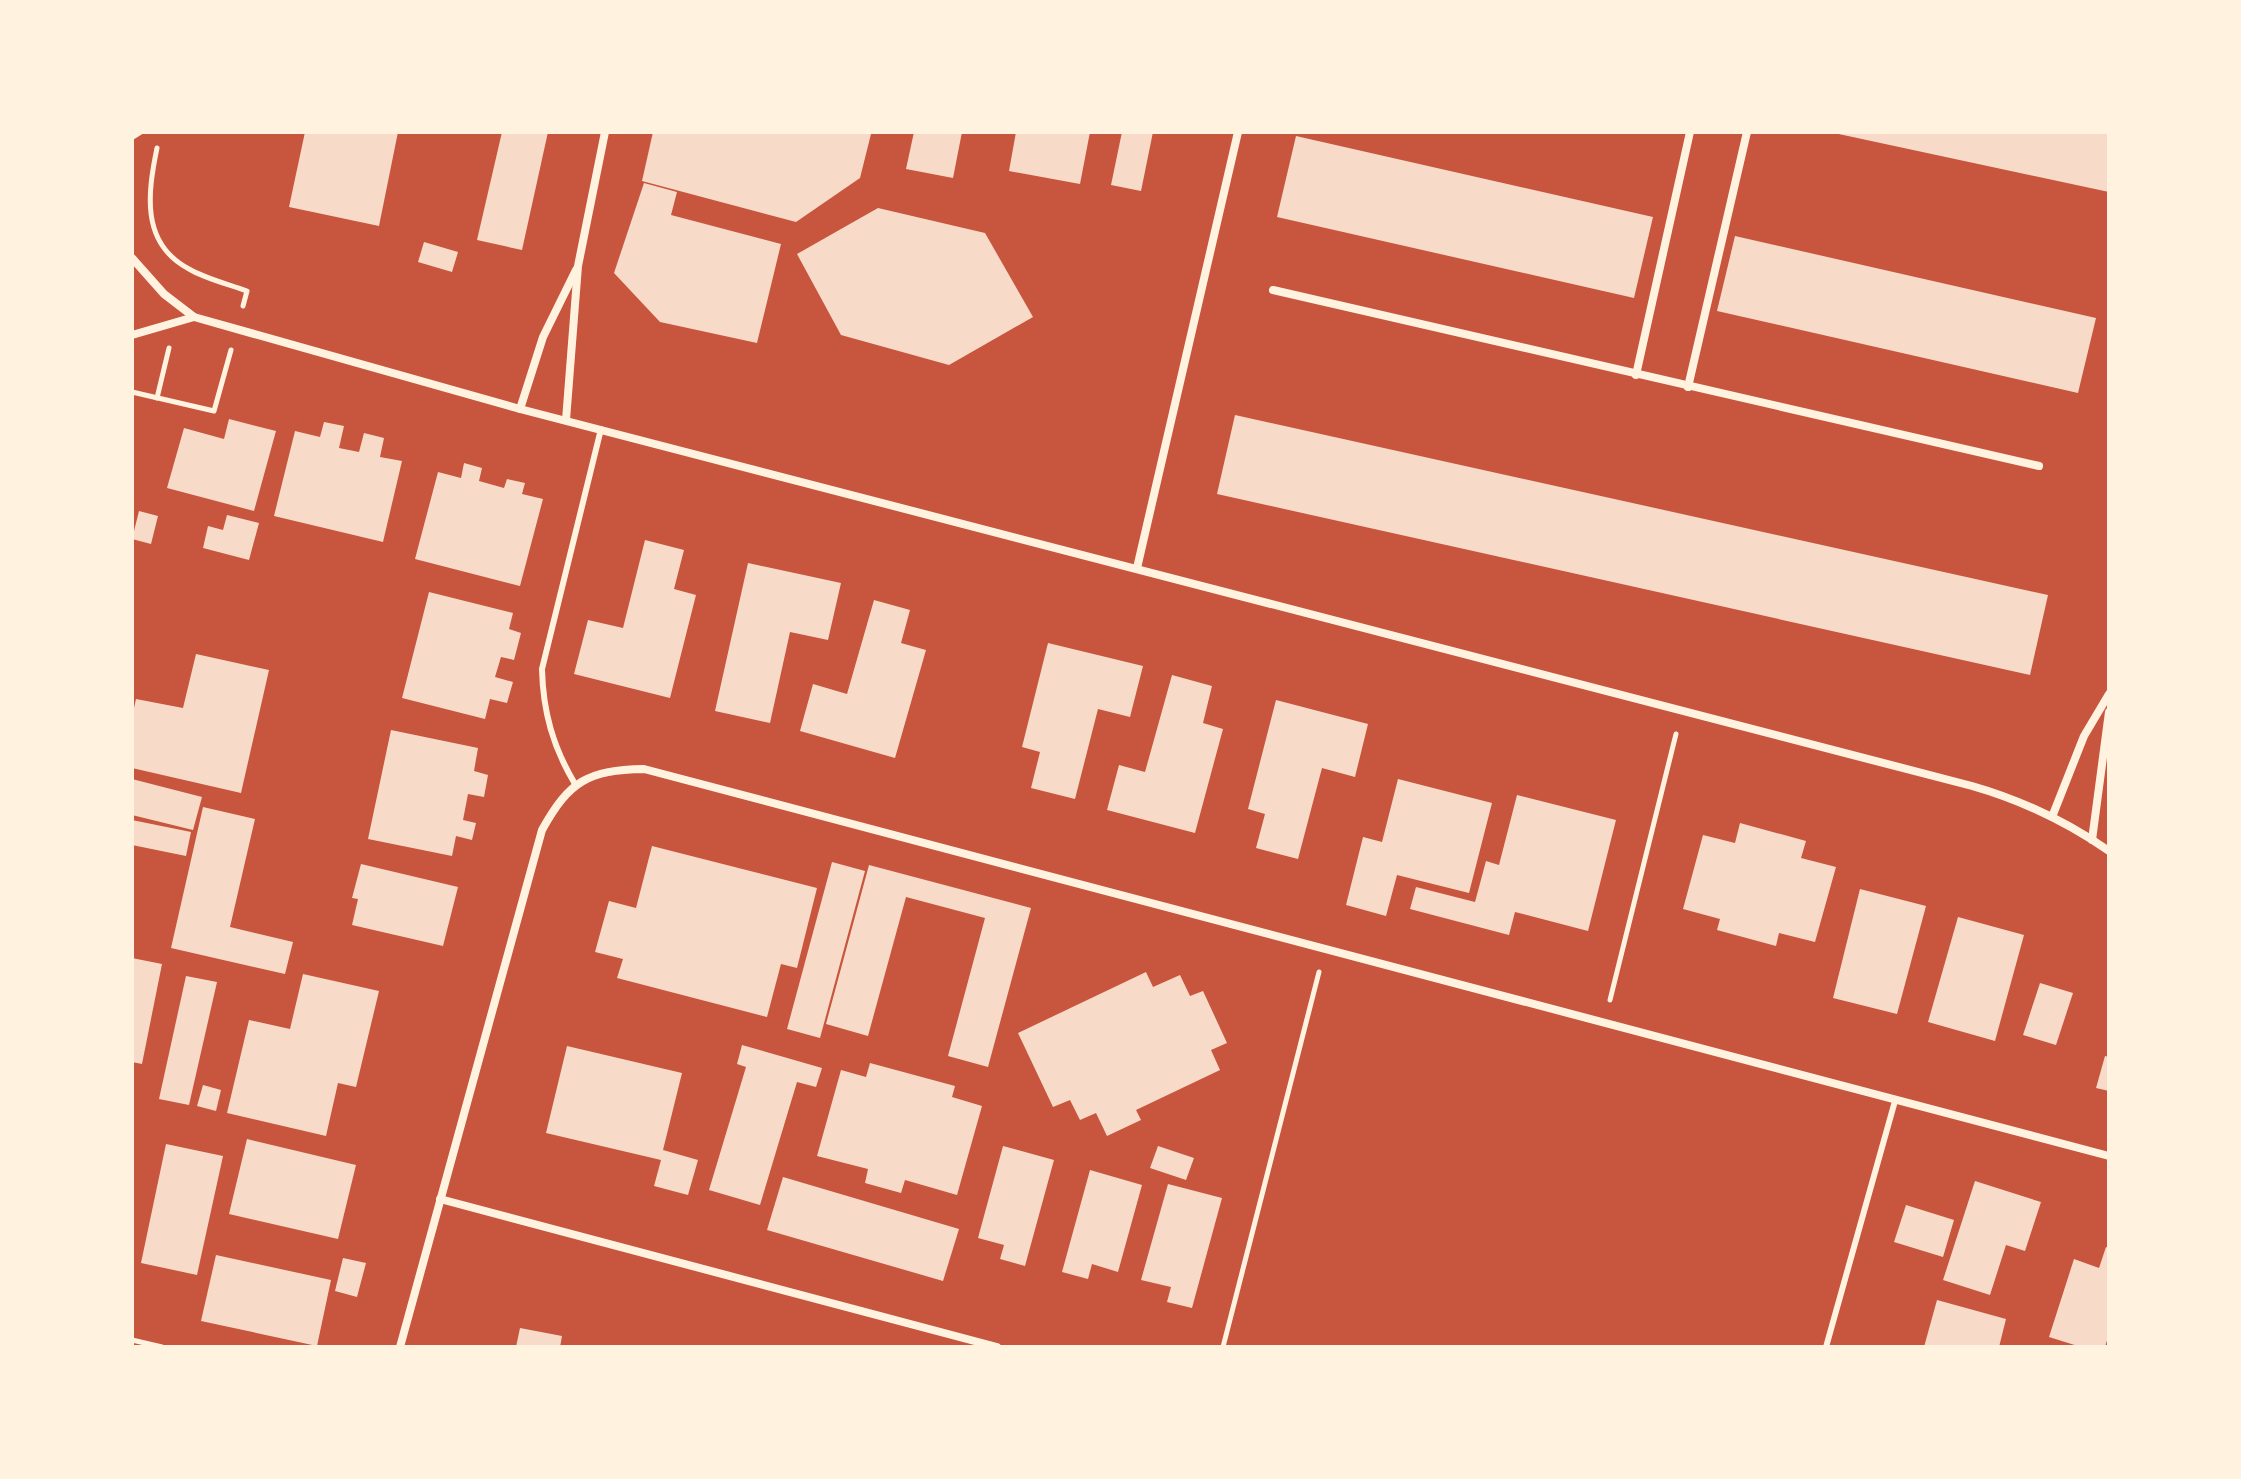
<svg xmlns="http://www.w3.org/2000/svg" width="2241" height="1479" font-family="'IBM Plex Sans',sans-serif">
<rect width="100%" height="100%" fill="#c8553d"/>
<g fill="#f7dbc8">
<polygon points="305,132 398,132 379,226 289,207"/>
<polygon points="502,132 548,132 522,250 477,240"/>
<polygon points="653,132 861,132 871,134 860,178 796,222 642,181"/>
<polygon points="914,132 962,132 953,178 906,169"/>
<polygon points="1016,132 1090,132 1080,184 1009,171"/>
<polygon points="1122,132 1153,132 1141,191 1111,185"/>
<polygon points="1834,132 2109,132 2109,192 1834,133"/>
<polygon points="1296,136 1653,217 1634,298 1277,217"/>
<polygon points="644,183 677,192 671,215 781,244 757,343 660,322 614,273"/>
<polygon points="878,208 985,233 1033,317 949,365 841,335 797,254"/>
<polygon points="1735,236 2096,318 2078,393 1717,311"/>
<polygon points="424,242 458,252 452,272 418,262"/>
<polygon points="1235,415 2048,595 2030,675 1217,494"/>
<polygon points="229,419 276,431 254,511 167,488 184,428 224,439"/>
<polygon points="324,422 344,426 339,448 359,452 364,433 384,438 380,457 402,461 383,542 274,516 295,431 320,437"/>
<polygon points="464,463 482,468 479,481 504,488 507,479 525,483 522,494 543,499 520,586 415,559 438,472 461,478"/>
<polygon points="139,511 158,516 151,544 132,539"/>
<polygon points="227,515 259,523 249,560 203,548 208,526 223,530"/>
<polygon points="645,540 684,550 674,589 696,595 670,698 574,674 588,620 623,628"/>
<polygon points="748,563 841,583 828,640 790,632 770,723 715,711"/>
<polygon points="429,592 513,613 509,629 521,633 514,660 501,657 495,677 513,682 507,703 490,699 485,719 402,698"/>
<polygon points="874,600 910,610 901,643 926,650 895,758 800,731 813,684 847,694"/>
<polygon points="1048,643 1143,666 1130,717 1098,709 1075,799 1031,788 1040,752 1022,747"/>
<polygon points="196,654 269,670 241,793 132,768 132,717 136,699 183,708"/>
<polygon points="1172,675 1212,686 1203,723 1223,729 1195,833 1107,810 1119,765 1145,772"/>
<polygon points="1276,700 1368,724 1355,777 1322,768 1298,859 1256,848 1265,814 1248,809"/>
<polygon points="391,730 478,748 474,771 488,775 484,797 468,794 463,820 476,823 472,840 456,836 452,856 368,839"/>
<polygon points="132,779 202,797 193,830 132,815"/>
<polygon points="1398,779 1492,803 1469,893 1397,875 1386,916 1346,905 1363,837 1382,842"/>
<polygon points="1517,795 1616,820 1588,931 1515,912 1509,935 1410,909 1416,887 1475,902 1486,861 1499,865"/>
<polygon points="203,807 255,819 230,927 293,942 285,974 171,948"/>
<polygon points="132,820 191,832 186,856 132,845"/>
<polygon points="1740,823 1806,841 1801,858 1836,867 1815,942 1779,933 1776,946 1717,930 1720,919 1683,909 1703,835 1735,843"/>
<polygon points="652,846 817,888 797,968 781,964 767,1017 617,978 623,959 595,952 609,901 636,908"/>
<polygon points="832,862 865,871 820,1038 787,1029"/>
<polygon points="361,864 458,887 443,946 352,925 358,899 352,898"/>
<polygon points="869,865 1031,908 988,1067 948,1056 985,918 906,897 868,1036 826,1024"/>
<polygon points="1860,889 1926,906 1897,1014 1833,998"/>
<polygon points="1958,917 2024,935 1995,1041 1928,1022"/>
<polygon points="132,958 162,964 142,1064 132,1062"/>
<polygon points="1146,972 1153,987 1180,975 1190,996 1203,991 1227,1043 1211,1050 1220,1070 1136,1110 1141,1120 1107,1136 1096,1113 1080,1120 1070,1100 1053,1107 1018,1033"/>
<polygon points="303,974 379,991 356,1087 338,1083 326,1136 227,1113 249,1020 290,1029"/>
<polygon points="186,976 217,982 189,1105 159,1099"/>
<polygon points="2040,983 2073,993 2056,1045 2023,1035"/>
<polygon points="742,1045 822,1068 816,1087 797,1082 760,1205 709,1190 746,1067 737,1064"/>
<polygon points="567,1046 682,1073 663,1150 698,1160 688,1195 654,1186 661,1160 546,1133"/>
<polygon points="2105,1056 2109,1057 2109,1091 2096,1088"/>
<polygon points="870,1063 955,1086 952,1097 982,1106 957,1195 905,1180 901,1193 865,1183 868,1169 817,1156 841,1070 866,1077"/>
<polygon points="203,1085 221,1090 216,1111 197,1106"/>
<polygon points="247,1139 356,1165 338,1239 229,1214"/>
<polygon points="166,1144 223,1156 197,1275 141,1263"/>
<polygon points="1003,1146 1054,1160 1025,1266 1000,1259 1004,1245 978,1238"/>
<polygon points="1158,1146 1194,1158 1186,1180 1150,1168"/>
<polygon points="1090,1170 1142,1185 1118,1272 1092,1264 1088,1279 1062,1272"/>
<polygon points="783,1177 959,1229 943,1281 767,1230"/>
<polygon points="1975,1181 2041,1202 2025,1251 2006,1245 1990,1295 1943,1280"/>
<polygon points="1168,1184 1222,1198 1192,1308 1167,1302 1171,1287 1141,1280"/>
<polygon points="1906,1205 1954,1220 1943,1257 1894,1242"/>
<polygon points="2106,1247 2109,1248 2109,1334 2105,1347 2081,1347 2049,1337 2074,1259 2099,1268"/>
<polygon points="216,1255 331,1280 317,1346 201,1321"/>
<polygon points="343,1258 366,1263 357,1297 335,1291"/>
<polygon points="1937,1300 2006,1319 1999,1347 1924,1347"/>
<polygon points="520,1328 562,1336 560,1347 516,1347"/>
</g>
<g fill="none" stroke-linecap="round" stroke-linejoin="round">
<g stroke="#fff3e0" stroke-width="5">
<path d="M 157,148 C 148,192 140,243 189,269 C 206,279 228,284 247,291 L 243,306"/>
<polyline points="132,392 214,411 231,350"/>
<polyline points="157,398 169,348"/>
<polyline points="1610,1000 1676,734"/>
<polyline points="132,1340 162,1347"/>
<polyline points="1223,1347 1319,972"/>
</g>
<g stroke="#fff3e0" stroke-width="6">
<polyline points="132,137 140,132"/>
<path d="M 575,784 C 553,747 543,712 542,669 L 601,429"/>
<polyline points="1826,1347 1895,1101"/>
</g>
<g stroke="#fff3e0" stroke-width="8">
<path d="M 132,258 L 164,294 L 194,317 L 520,409 L 1972,786 C 2021,800 2067,822 2109,851"/>
<polyline points="1273,290 2039,466"/>
<polyline points="132,335 194,317"/>
<polyline points="1636,375 1690,132"/>
<polyline points="1688,387 1747,132"/>
<polyline points="520,409 543,337 576,270"/>
<polyline points="566,420 578,266 605,132"/>
<polyline points="1137,568 1238,132"/>
<polyline points="2052,817 2084,736 2109,694"/>
<polyline points="2092,840 2109,712"/>
<polyline points="440,1199 997,1347"/>
<path d="M 400,1347 L 542,830 C 569,781 588,770 644,769 L 2109,1156"/>
</g>
</g>
<rect width="2241" height="1479" fill="none" stroke="#fff3e0" stroke-width="268"/>
</svg>
